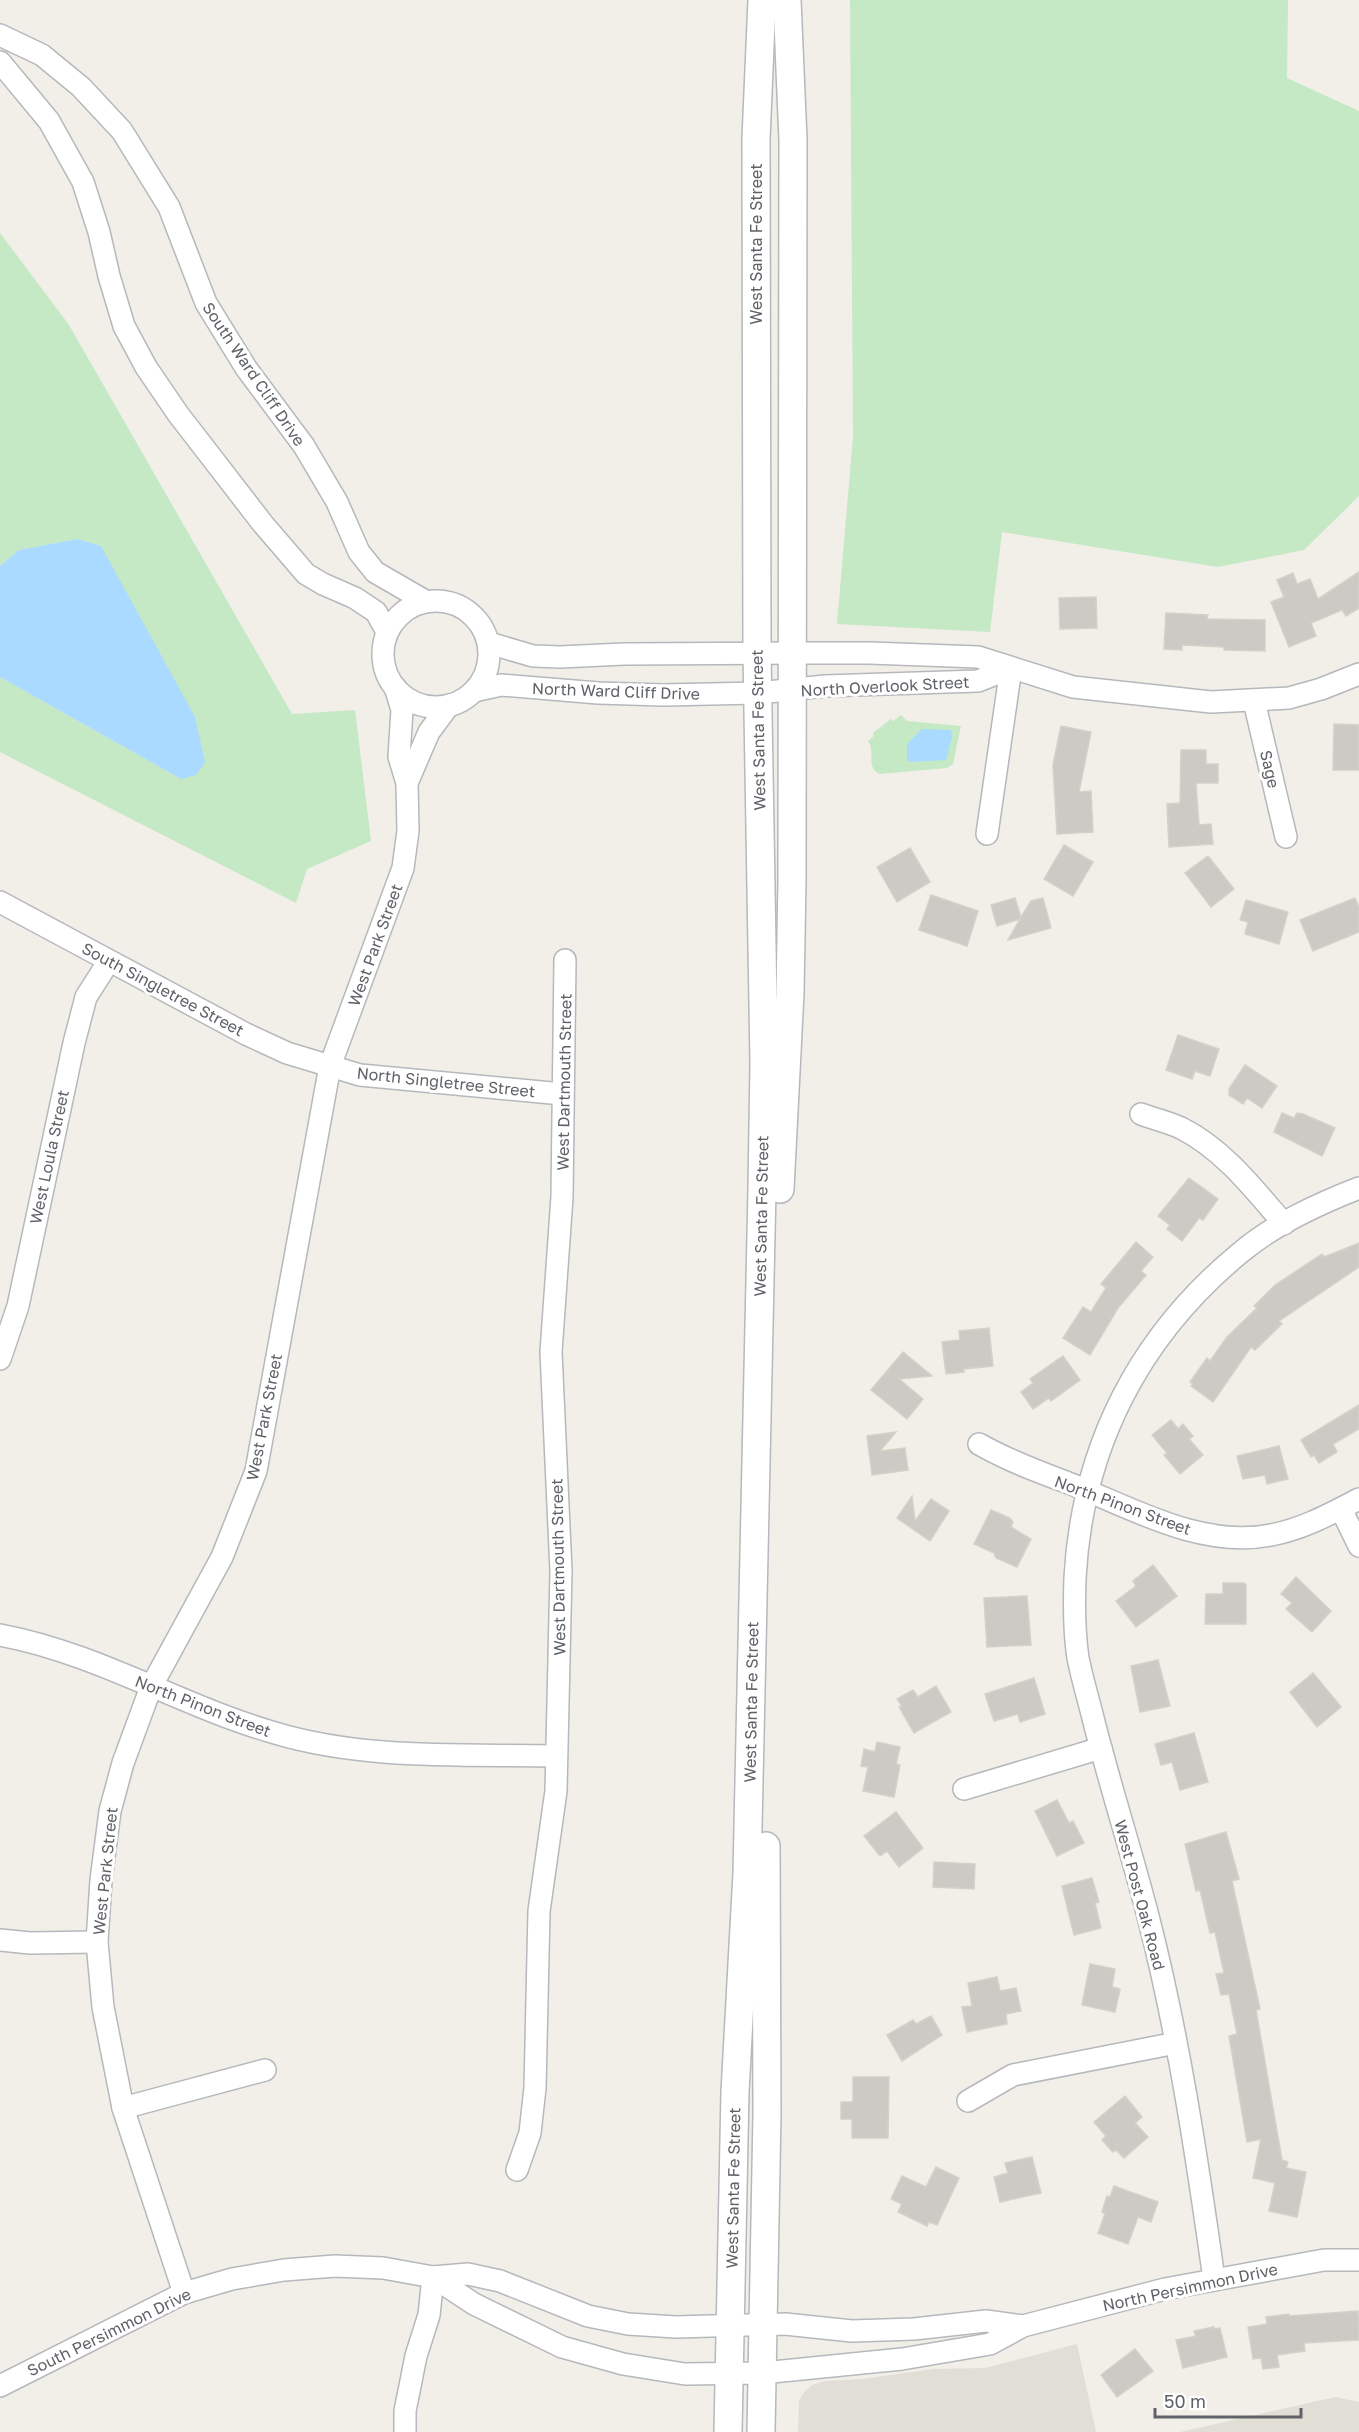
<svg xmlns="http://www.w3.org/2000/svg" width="1359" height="2432" font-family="'Golos Text',sans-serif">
<rect width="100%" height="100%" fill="#f1efe8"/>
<g fill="#e1ded6">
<polygon points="1077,2344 1096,2432 798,2432 799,2401 804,2392 812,2385 825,2381 862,2379 933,2369 985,2368"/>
<polygon points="1335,2397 1359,2402 1359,2432 1180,2432"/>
</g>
<g fill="#c5e8c5">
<polygon points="850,0 1288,0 1287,78 1359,111 1359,496 1304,550 1218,567 1002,532 990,632 837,624 853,437"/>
<polygon points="0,233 69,325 292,714 355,710 371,841 307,869 296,903 0,752 0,677 181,779 101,546 78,539 20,550 0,566"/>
<path d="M 901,715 L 907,721 L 961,726 L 953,764 L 947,768 L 880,774 C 865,768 876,752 868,741 L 874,736 L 873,733 L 891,719 L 893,721 Z"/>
</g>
<g fill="#aadaff">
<polygon points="78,539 101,546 195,717 205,762 196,775 181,779 0,677 0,566 19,550"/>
<polygon points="922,729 951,730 952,737 946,760 910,762 907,760 907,744"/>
</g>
<g fill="#cccac5" stroke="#d6d1c6" stroke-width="1.5">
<polygon points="1359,572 1359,608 1346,616 1342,610 1311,623 1316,636 1289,647 1271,602 1284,597 1277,580 1293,573 1297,584 1310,579 1318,599"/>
<polygon points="1096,597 1097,628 1060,629 1059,598"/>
<polygon points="1166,613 1208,615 1207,619 1265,620 1265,651 1224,650 1224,647 1182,645 1182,650 1164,649"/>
<polygon points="1334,724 1359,725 1359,770 1333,770"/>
<polygon points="1061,726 1091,732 1079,792 1091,791 1093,832 1057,834 1053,765"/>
<polygon points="1181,750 1206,750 1206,764 1218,764 1218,783 1196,783 1199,825 1211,824 1213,844 1169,847 1167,804 1180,803"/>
<polygon points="1064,845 1093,862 1073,896 1044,879"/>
<polygon points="910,848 930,882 897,902 877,867"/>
<polygon points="1208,856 1234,889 1211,907 1185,873"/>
<polygon points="931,895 978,911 967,946 919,930"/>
<polygon points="1015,898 1021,917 1031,901 1043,898 1051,928 1008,940 1020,919 997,926 991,905"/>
<polygon points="1355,898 1359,907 1359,932 1313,951 1300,920"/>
<polygon points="1246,900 1288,912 1279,944 1245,934 1248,922 1240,920"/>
<polygon points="1178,1035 1219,1049 1210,1076 1195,1071 1192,1079 1166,1070"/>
<polygon points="1245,1065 1277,1086 1262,1108 1247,1098 1243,1104 1229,1095 1229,1089"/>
<polygon points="1282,1113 1294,1118 1297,1113 1303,1114 1335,1128 1322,1156 1274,1132"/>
<polygon points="1189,1178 1218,1199 1203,1220 1199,1218 1182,1241 1167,1229 1170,1225 1158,1216"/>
<polygon points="1136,1242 1153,1257 1141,1271 1146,1275 1118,1308 1090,1355 1063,1338 1083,1307 1091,1312 1106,1288 1101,1284"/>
<polygon points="1359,1243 1359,1267 1279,1321 1282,1324 1255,1350 1251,1347 1213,1402 1191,1386 1193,1384 1190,1382 1207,1358 1210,1361 1227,1337 1257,1308 1254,1306 1275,1285 1322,1254 1324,1257"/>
<polygon points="989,1328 993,1366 964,1369 964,1372 946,1374 942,1342 960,1340 959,1331"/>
<polygon points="903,1352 932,1376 899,1379 923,1399 907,1419 871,1390"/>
<polygon points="1063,1356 1080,1380 1051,1401 1049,1398 1033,1409 1021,1392 1033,1383 1030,1379"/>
<polygon points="1359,1405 1359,1429 1333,1444 1337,1452 1319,1463 1314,1455 1311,1457 1301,1440"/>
<polygon points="1171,1420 1178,1429 1183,1424 1193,1436 1189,1439 1203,1455 1180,1474 1164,1455 1167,1453 1152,1435"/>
<polygon points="896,1432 880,1451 905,1448 908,1470 872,1475 867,1436"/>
<polygon points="1279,1446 1288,1479 1267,1484 1265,1475 1243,1479 1237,1456"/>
<polygon points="912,1496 915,1521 931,1499 949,1511 930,1541 897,1518"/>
<polygon points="991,1510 1010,1518 1013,1522 1011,1527 1031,1539 1017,1567 996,1558 994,1553 974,1544"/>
<polygon points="1153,1565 1177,1596 1136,1627 1116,1601 1136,1586 1133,1581"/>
<polygon points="1296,1577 1331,1611 1312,1632 1286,1609 1292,1603 1281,1594"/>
<polygon points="1223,1583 1244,1583 1246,1585 1246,1624 1205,1624 1206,1594 1223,1594"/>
<polygon points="1027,1596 1031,1645 987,1647 984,1598"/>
<polygon points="1158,1660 1170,1706 1140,1712 1131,1666"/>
<polygon points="1313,1673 1341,1707 1317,1727 1290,1692"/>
<polygon points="1034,1678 1045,1714 1020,1722 1018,1714 994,1721 985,1694"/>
<polygon points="936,1686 951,1712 914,1733 899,1707 902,1706 897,1699 913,1690 918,1697"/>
<polygon points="1194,1733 1208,1782 1180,1790 1172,1762 1161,1765 1155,1744"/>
<polygon points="877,1742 900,1747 896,1764 900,1765 894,1797 863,1791 868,1767 861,1766 864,1749 875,1752"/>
<polygon points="1057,1800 1069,1823 1073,1821 1084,1843 1057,1856 1035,1811"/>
<polygon points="896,1812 923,1848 899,1867 887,1851 880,1856 864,1836"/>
<polygon points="1226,1832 1239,1879 1232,1881 1260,2009 1256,2010 1282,2160 1288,2162 1286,2168 1306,2172 1297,2217 1269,2211 1275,2183 1253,2178 1261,2139 1247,2142 1229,2036 1237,2034 1229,1994 1221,1995 1216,1974 1224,1973 1215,1932 1210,1933 1200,1890 1196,1891 1185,1844"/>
<polygon points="934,1862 975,1864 974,1889 933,1887"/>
<polygon points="1092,1878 1099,1902 1095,1903 1101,1928 1074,1935 1062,1886"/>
<polygon points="1090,1964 1115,1969 1112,1987 1120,1989 1115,2012 1082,2005"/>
<polygon points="997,1977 1000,1991 1016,1988 1021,2011 1006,2014 1007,2024 967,2032 962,2007 972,2006 968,1983"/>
<polygon points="931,2016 942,2035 902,2061 887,2035 913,2020 916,2024"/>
<polygon points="853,2077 889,2077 888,2138 852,2138 852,2119 841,2119 841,2102 853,2102"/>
<polygon points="1125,2096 1142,2117 1135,2123 1148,2137 1124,2158 1116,2150 1113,2152 1102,2140 1106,2136 1094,2122"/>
<polygon points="1032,2157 1041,2193 1000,2202 994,2177 1008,2173 1005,2163"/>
<polygon points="936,2167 959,2178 937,2225 929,2222 927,2226 898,2212 902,2204 891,2199 902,2176 926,2187"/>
<polygon points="1114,2186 1158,2202 1151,2222 1138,2217 1128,2244 1098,2233 1105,2214 1102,2212 1107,2196 1110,2197"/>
<polygon points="1358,2311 1359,2340 1304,2343 1305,2351 1277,2355 1279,2367 1263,2369 1261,2358 1253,2359 1248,2327 1267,2324 1266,2317 1289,2314 1289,2316"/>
<polygon points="1214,2327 1214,2329 1220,2328 1227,2357 1183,2368 1176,2340 1196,2336 1194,2331"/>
<polygon points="1135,2349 1153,2371 1117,2397 1101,2375"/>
</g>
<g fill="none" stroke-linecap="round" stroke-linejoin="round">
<g stroke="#b5b8bc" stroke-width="24">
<g id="minor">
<polyline points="0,35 42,55 81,87 122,131 169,207 206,303 246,368 304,446 337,502 359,552 375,572 425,601"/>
<polyline points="0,62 49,121 83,182 99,232 109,276 124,326 146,367 178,414 263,524 306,574 323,584 355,598 376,612 387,632"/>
<circle cx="436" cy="654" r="53"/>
<polyline points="489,643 533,656 560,657 624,654 793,653 870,653 978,657 1073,687 1211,702 1289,698 1321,689 1359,674"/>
<polyline points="474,691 501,685 598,693 663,695 758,693 825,686 978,681 1011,668"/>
<polyline points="1254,701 1286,837"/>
<polyline points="407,783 429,732 449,705"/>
<polyline points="987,834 1011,668"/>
<polyline points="0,902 246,1034 287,1053 360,1075 562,1094"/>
<path d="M 1141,1114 C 1154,1119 1168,1122 1181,1128 C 1223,1149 1254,1189 1284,1224"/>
<polyline points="0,1359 18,1306 74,1043 86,997 109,961"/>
<path d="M 979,1444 C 1007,1460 1036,1471 1066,1482 C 1130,1507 1200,1549 1271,1535 C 1303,1529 1330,1514 1359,1499"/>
<polyline points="1341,1509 1359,1546"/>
<path d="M 0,1635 C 97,1653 181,1706 275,1733 C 365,1760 463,1754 556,1756"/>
<polyline points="964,1789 1101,1748"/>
<polyline points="0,1940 30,1943 97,1942"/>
<polyline points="968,2101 1013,2075 1176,2043"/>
<polyline points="123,2108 265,2070"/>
<polyline points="517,2170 530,2133 535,2088 539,1911 556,1791 561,1571 551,1352 562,1197 565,960"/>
<polyline points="433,2277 474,2304 562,2347 623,2364 685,2374 762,2373 902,2359 990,2344 1023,2326 1165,2289 1324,2260 1359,2260"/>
<path d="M 1214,2279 C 1197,2158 1179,2038 1149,1920 C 1132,1853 1110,1786 1093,1718 C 1088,1698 1082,1678 1078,1658 C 1074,1632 1074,1605 1075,1578 C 1082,1447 1139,1336 1240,1253 C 1274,1224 1318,1204 1359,1188"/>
<polyline points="184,2293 123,2108 103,2007 97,1942 101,1880 110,1811 123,1763 151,1687 222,1557 256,1471 330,1066 403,868 408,831 407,783 399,757 402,710 395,687"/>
<polyline points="0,2386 184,2293 232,2279 284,2270 335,2266 383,2268 433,2277 468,2274 500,2281 588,2316 628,2324 676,2327 785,2324 852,2331 914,2329 986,2321 1023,2326"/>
<polyline points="405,2432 405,2411 416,2356 429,2315 433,2277"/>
</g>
</g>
<g stroke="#b5b8bc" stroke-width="30">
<g id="tertiary">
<polyline points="780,1189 790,993 792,880 793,140 787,0"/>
<polyline points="728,2432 735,2092 747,1873 762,1189 764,1063 757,653 756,139 762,0"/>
<polyline points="761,2432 767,2114 766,1846"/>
</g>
</g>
<use href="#minor" stroke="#fff" stroke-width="21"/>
<use href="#tertiary" stroke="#fff" stroke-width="27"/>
</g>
<g text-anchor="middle" stroke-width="6" stroke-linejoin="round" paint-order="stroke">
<g font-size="16" fill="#5f6368" stroke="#fff">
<text transform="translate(756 244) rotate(-90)" y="6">West Santa Fe Street</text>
<text transform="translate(254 374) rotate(56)" y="6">South Ward Cliff Drive</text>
<text transform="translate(885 686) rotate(-3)" y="6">North Overlook Street</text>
<text transform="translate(616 691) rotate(2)" y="6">North Ward Cliff Drive</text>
<text transform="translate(758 730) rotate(-91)" y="6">West Santa Fe Street</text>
<text transform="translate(1270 769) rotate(77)" y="6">Sage</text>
<text transform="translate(375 945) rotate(-70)" y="6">West Park Street</text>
<text transform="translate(163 989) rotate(28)" y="6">South Singletree Street</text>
<text transform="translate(446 1082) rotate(6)" y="6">North Singletree Street</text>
<text transform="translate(564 1082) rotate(-89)" y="6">West Dartmouth Street</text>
<text transform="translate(49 1157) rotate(-78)" y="6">West Loula Street</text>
<text transform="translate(761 1216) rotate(-89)" y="6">West Santa Fe Street</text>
<text transform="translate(264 1417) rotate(-79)" y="6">West Park Street</text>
<text transform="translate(1123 1505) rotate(20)" y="6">North Pinon Street</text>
<text transform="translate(558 1567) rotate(-91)" y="6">West Dartmouth Street</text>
<text transform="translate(751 1702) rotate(-89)" y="6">West Santa Fe Street</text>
<text transform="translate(203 1706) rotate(21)" y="6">North Pinon Street</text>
<text transform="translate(105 1871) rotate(-84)" y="6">West Park Street</text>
<text transform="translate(1140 1895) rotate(75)" y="6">West Post Oak Road</text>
<text transform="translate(733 2188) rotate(-89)" y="6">West Santa Fe Street</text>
<text transform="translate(1190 2287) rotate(-12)" y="6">North Persimmon Drive</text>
<text transform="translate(109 2332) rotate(-26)" y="6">South Persimmon Drive</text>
</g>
</g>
<path d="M1155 2408v9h146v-9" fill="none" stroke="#5f6368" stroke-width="3"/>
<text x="1164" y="2408" font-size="18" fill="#5f6368" stroke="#ffffff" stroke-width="4.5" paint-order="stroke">50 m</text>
</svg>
